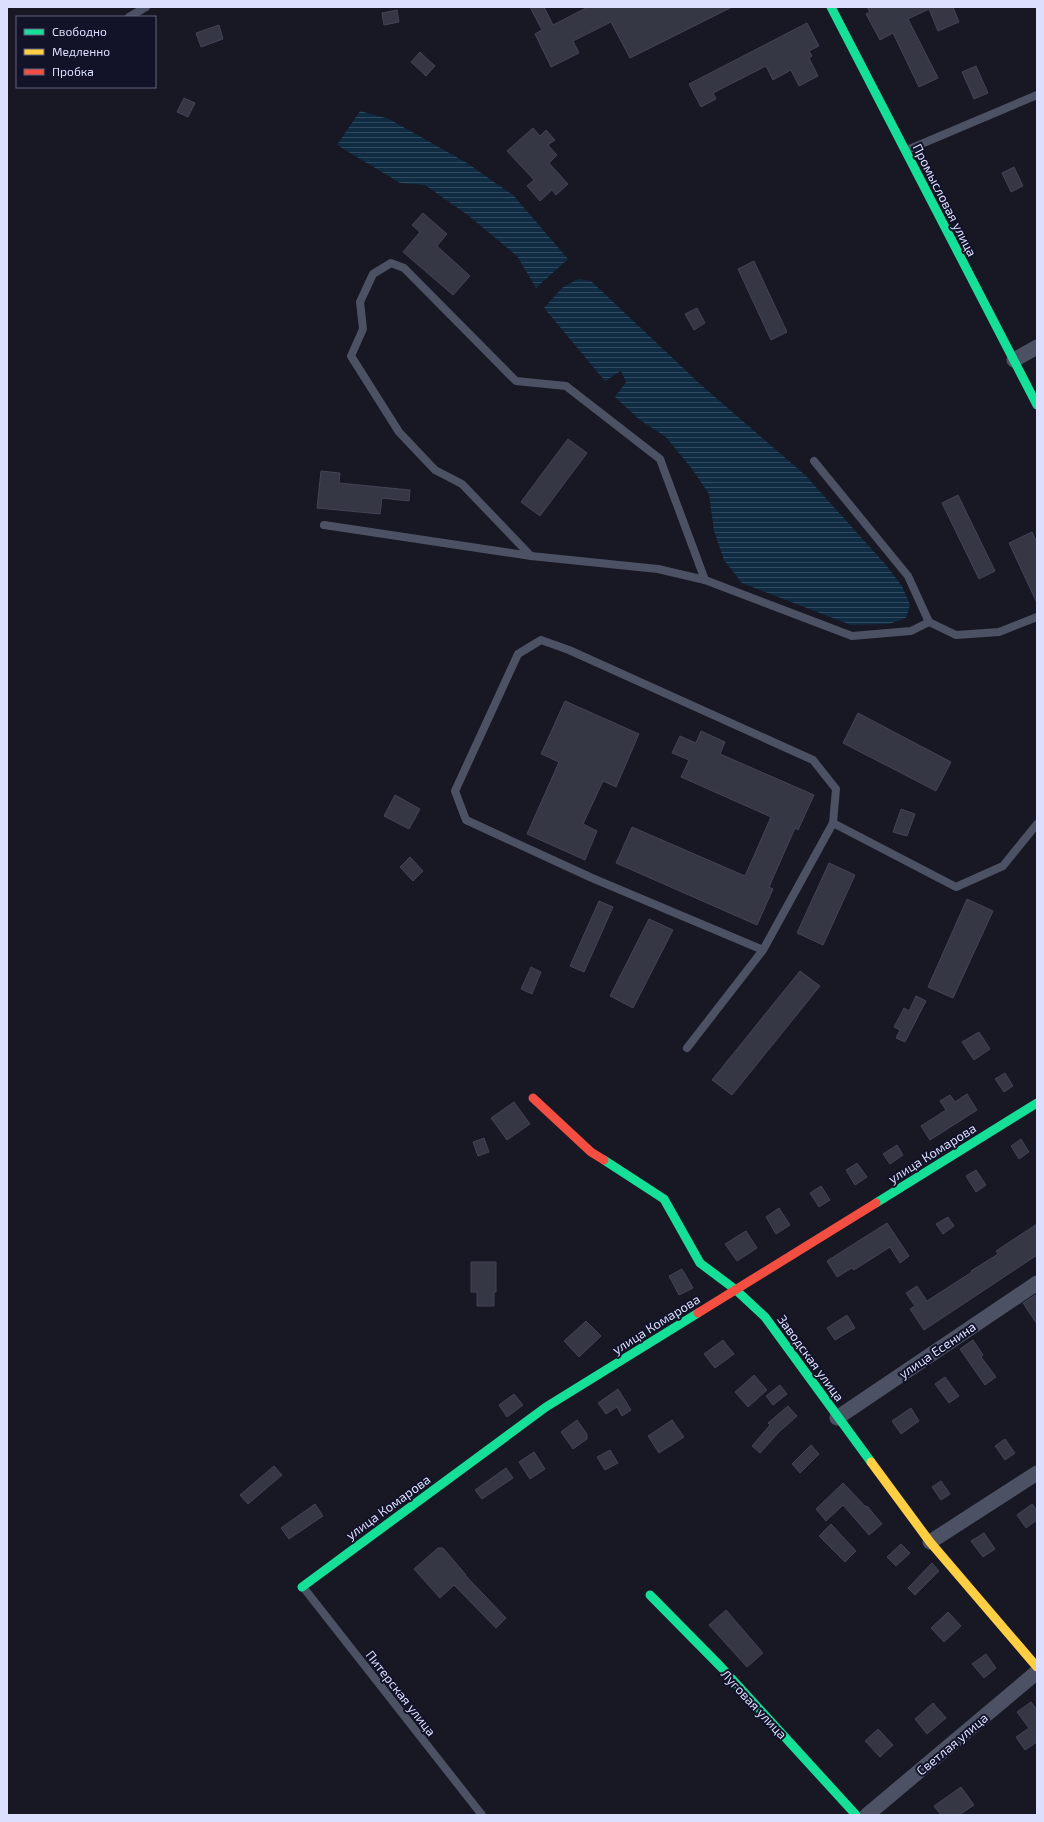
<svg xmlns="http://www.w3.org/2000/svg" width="1044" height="1822" font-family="'Exo 2',sans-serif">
<defs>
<pattern id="water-rules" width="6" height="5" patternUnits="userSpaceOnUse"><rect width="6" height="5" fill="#102c43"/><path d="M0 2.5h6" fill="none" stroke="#324a5f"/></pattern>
</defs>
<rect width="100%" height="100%" fill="#171824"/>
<g fill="url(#water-rules)">
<polygon points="360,111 389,119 467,163 513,195 568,259 536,288 517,256 469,216 425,185 400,183 337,145"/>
<polygon points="578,279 591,281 700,384 805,475 885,564 902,586 910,605 906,618 889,624 851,625 742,583 724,560 714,531 709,494 692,469 666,437 640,420 615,397 626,382 621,371 605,381 544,308 562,288"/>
</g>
<g fill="#363745" stroke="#434356">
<polygon points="530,7 544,7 553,25 588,7 732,7 630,58 611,22 573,41 579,53 551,67 535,34 542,30"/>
<polygon points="867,7 953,7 959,22 938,31 929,9 908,19 938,78 919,87 893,33 880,40 866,14 870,12"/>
<polygon points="397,10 399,22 384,25 382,13"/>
<polygon points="807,23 819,46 809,51 812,56 809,58 818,76 799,86 791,70 773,80 766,66 713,93 716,99 701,107 689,84"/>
<polygon points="219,25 223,39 201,47 196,33"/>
<polygon points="420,52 435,66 426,76 411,62"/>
<polygon points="976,66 988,93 974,99 962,72"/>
<polygon points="184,98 195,103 188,117 177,112"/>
<polygon points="533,128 540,136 546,130 555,140 548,145 557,155 549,163 568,184 556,195 552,190 540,201 527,186 534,180 507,151"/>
<polygon points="1014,167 1023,186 1011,192 1002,173"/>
<polygon points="423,213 447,234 437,246 470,276 453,295 403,252 420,232 412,225"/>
<polygon points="754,261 787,332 771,340 738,269"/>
<polygon points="697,308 705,323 694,330 685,314"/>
<polygon points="568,439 587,453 540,516 521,502"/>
<polygon points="321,471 340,473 339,483 410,490 409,501 382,498 380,514 317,508"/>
<polygon points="958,495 995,571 979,579 942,503"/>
<polygon points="1032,532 1037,543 1037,603 1009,543"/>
<polygon points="565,701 639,734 616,787 603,781 583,824 597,831 585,860 527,834 559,762 541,754"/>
<polygon points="858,713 951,762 936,791 843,743"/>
<polygon points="701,731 725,742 720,754 814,795 798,830 795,828 769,887 773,889 757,925 616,863 632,827 745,876 771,817 681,777 689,760 672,753 680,736 696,743"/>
<polygon points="395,795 420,809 409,829 384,816"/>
<polygon points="901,809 915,814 907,836 893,832"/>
<polygon points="410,857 423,871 413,881 400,867"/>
<polygon points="829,863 855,875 823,945 797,933"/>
<polygon points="967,899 993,911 953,998 928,987"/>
<polygon points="599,901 613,907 584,972 570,966"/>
<polygon points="649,919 673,930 633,1008 610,996"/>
<polygon points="531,967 541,972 532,994 521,989"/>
<polygon points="800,971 820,986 732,1095 712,1080"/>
<polygon points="916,996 926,1001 905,1042 896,1038 900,1030 894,1027 904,1008 909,1011"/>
<polygon points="979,1032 990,1049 974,1060 962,1042"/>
<polygon points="1005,1073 1013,1086 1004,1092 995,1079"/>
<polygon points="967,1094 977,1110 930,1140 921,1126 946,1110 940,1101 950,1095 955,1102"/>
<polygon points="514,1102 530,1124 507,1140 491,1118"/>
<polygon points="484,1138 489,1152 478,1156 473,1142"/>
<polygon points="1021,1139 1029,1152 1019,1159 1011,1146"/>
<polygon points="897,1145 903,1155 890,1164 883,1154"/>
<polygon points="857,1163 867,1177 855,1185 846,1170"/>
<polygon points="976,1170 986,1185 976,1192 966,1176"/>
<polygon points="821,1186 830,1200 819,1207 810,1193"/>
<polygon points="779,1208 790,1225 776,1234 766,1217"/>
<polygon points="948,1217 954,1226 943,1234 936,1224"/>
<polygon points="887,1223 909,1256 900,1263 890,1247 854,1270 852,1268 837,1277 827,1261"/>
<polygon points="1037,1224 1037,1255 924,1330 910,1309 915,1306 906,1293 917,1286 927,1301 972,1272 971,1271 998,1254 996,1251"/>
<polygon points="746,1231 757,1248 737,1261 725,1244"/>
<polygon points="471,1262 496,1262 496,1292 494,1292 494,1306 477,1306 477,1292 471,1292"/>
<polygon points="682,1269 693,1288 679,1295 669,1276"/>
<polygon points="1037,1294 1037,1324 1023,1303"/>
<polygon points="847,1315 855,1328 835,1340 827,1328"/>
<polygon points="586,1321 601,1336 579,1357 564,1341"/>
<polygon points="723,1340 734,1354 715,1368 704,1354"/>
<polygon points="973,1340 983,1355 981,1357 996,1377 985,1385 960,1349"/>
<polygon points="754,1375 767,1390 748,1407 735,1392"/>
<polygon points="945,1377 959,1396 949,1403 935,1384"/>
<polygon points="780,1385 787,1394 773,1405 766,1396"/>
<polygon points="618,1389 631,1410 622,1416 617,1407 606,1414 598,1403"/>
<polygon points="514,1394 523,1405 507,1417 499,1405"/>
<polygon points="788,1406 797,1416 779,1432 760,1453 752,1446 770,1425 768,1423"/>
<polygon points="911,1408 919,1421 901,1434 892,1421"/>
<polygon points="577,1420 587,1434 587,1439 573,1449 561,1432"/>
<polygon points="672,1420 684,1437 659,1453 648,1436"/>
<polygon points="1005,1439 1015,1453 1005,1460 995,1446"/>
<polygon points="811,1445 819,1454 800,1473 792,1464"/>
<polygon points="610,1450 618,1463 605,1470 597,1457"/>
<polygon points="534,1452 545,1469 530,1479 519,1462"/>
<polygon points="274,1466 282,1475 248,1504 240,1495"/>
<polygon points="506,1468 513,1478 482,1499 475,1490"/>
<polygon points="941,1481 950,1494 941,1500 932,1487"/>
<polygon points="843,1483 866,1507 867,1506 882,1524 869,1535 843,1505 826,1521 816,1509"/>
<polygon points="315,1504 323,1516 289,1539 281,1528"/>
<polygon points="1032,1504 1037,1510 1037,1520 1026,1528 1017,1515"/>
<polygon points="831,1524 856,1551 845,1562 819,1536"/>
<polygon points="984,1533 995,1549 983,1557 971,1541"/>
<polygon points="901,1544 910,1553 896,1566 887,1557"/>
<polygon points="438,1548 443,1548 466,1575 465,1575 506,1618 496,1628 454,1585 440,1598 414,1569"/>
<polygon points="932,1563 939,1571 915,1595 908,1588"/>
<polygon points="726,1610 763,1653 747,1667 709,1625"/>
<polygon points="948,1612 961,1626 944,1642 931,1628"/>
<polygon points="986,1654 996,1668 984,1678 972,1664"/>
<polygon points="1031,1702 1037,1710 1037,1742 1025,1750 1016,1737 1029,1728 1017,1712"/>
<polygon points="933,1703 946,1718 927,1734 915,1719"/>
<polygon points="878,1729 893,1745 880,1757 865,1741"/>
<polygon points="961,1787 974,1805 959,1815 941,1815 934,1806"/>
</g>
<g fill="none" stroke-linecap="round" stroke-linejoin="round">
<g stroke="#4d5164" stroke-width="8">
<polyline points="129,17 146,7"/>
<polyline points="907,150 1037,95"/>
<polyline points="814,461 908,576 929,622 956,635 999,632 1037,617"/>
<polyline points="324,525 531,556 658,569 705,580 852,636 911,631 929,622"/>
<polyline points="531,556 462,484 435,470 399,432 351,356 363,329 360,302 373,274 391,263 404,268 516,381 566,386 660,459 705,580"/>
<polyline points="833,823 956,887 1003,866 1037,824"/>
<polyline points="687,1048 763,950 833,823 836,789 813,760 569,650 541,640 518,654 455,791 466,820 592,878 763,950"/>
<polyline points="303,1587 482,1815"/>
</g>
<g stroke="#4d5164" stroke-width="15">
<polyline points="1014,360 1037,347"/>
<polyline points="837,1418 1037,1283"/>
<polyline points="930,1542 1037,1473"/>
<polyline points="867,1815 1037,1672"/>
</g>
<g stroke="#16e098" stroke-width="9">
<polyline points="831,7 1037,405"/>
<polyline points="604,1160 664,1199 700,1263 736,1290 765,1317 871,1462"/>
<polyline points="876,1203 1037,1103"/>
<polyline points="302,1587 546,1407 698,1313"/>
<polyline points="650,1595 721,1667 856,1815"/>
</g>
<polyline stroke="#ffcf43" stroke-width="9" points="871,1462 930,1542 1037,1667"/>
<g stroke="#f24e42" stroke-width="9">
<polyline points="533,1098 591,1152 604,1160"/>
<polyline points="698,1313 876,1203"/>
</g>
</g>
<g text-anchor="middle" stroke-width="4" stroke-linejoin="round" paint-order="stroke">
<g font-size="13" fill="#dcdffd" stroke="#121329">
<text transform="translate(945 200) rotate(63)" y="5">Промысловая улица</text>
<text transform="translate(932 1153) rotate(-32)" y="5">улица Комарова</text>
<text transform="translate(656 1324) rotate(-32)" y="5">улица Комарова</text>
<text transform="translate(937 1350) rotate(-34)" y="5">улица Есенина</text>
<text transform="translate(811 1358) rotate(54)" y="5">Заводская улица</text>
<text transform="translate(388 1507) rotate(-36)" y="5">улица Комарова</text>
<text transform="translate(401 1693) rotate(52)" y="5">Питерская улица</text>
<text transform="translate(754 1704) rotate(47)" y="5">Луговая улица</text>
<text transform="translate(952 1744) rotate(-40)" y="5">Светлая улица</text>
</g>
</g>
<rect width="1044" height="1822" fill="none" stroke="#dcdffd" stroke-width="16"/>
<rect x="16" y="16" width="140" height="72" fill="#121329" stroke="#63657e"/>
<rect x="24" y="29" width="20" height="6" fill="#16e098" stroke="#63657e"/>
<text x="52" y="36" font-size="12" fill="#dcdffd">Свободно</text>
<rect x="24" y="49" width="20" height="6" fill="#ffcf43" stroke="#63657e"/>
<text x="52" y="56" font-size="12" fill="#dcdffd">Медленно</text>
<rect x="24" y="69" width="20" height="6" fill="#f24e42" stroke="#63657e"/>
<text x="52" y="76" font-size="12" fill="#dcdffd">Пробка</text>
</svg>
